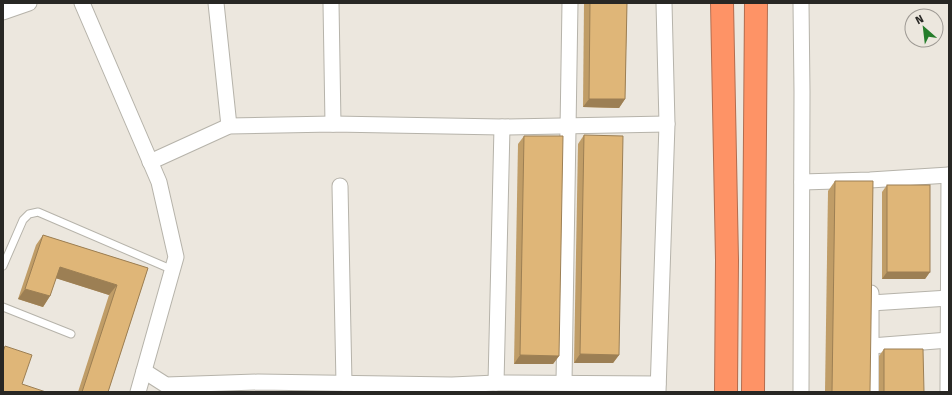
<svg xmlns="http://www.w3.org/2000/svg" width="952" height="395" font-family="'Fira Sans',sans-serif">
<rect width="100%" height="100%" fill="#ece7de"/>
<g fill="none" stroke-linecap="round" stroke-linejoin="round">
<g stroke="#b6b3aa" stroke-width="9">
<g id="lane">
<polyline points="3,266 23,220 29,214 38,212 173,270"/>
<polyline points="3,307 71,334"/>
</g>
</g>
<g stroke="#b6b3aa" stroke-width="17">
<g id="street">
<polyline points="82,3 159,182 176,257 138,392"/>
<polyline points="216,3 229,126"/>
<polyline points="331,3 333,124"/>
<polyline points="3,12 29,3"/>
<polyline points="150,162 229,126 333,124 502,127 667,124"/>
<polyline points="802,182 870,180 949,175"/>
<polyline points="340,186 344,383"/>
<polyline points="871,293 871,392"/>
<polyline points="871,303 949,298"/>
<polyline points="871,346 949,340"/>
<polyline points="144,371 166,385 258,382 452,385 496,383 658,384"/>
<polyline points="564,382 570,3"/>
<polyline points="496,383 502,127"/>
<polyline points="658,392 667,124 664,3"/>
<polyline points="801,392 802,92 801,3"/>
<polyline points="948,392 949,175"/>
</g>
</g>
<g stroke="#b36d4f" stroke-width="24">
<g id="highway">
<polyline points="722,3 727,260 726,392"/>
<polyline points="753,392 756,3"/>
</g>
</g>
<use href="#lane" stroke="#fff" stroke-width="7"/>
<use href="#street" stroke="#fff" stroke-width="15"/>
<use href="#highway" stroke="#fe9366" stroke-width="22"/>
</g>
<g fill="#c09d67">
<polygon points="584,3 627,3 625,99 619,108 583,107"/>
<polygon points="584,135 619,355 613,363 574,363 578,144"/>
<polygon points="524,136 559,356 553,364 514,364 518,144"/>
<polygon points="835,181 870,392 825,392 828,191"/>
<polygon points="887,185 930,272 925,279 882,279 882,192"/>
<polygon points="43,235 148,268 108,392 78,392 109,295 56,278 50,296 43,307 18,299 36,245"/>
<polygon points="884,349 924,392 879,392 879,356"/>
</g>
<g fill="#9c7f54">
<polygon points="589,99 625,99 619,108 583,107"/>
<polygon points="60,267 117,285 109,295 52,277"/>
<polygon points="887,272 930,272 925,279 882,279"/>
<polygon points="25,289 50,296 43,307 18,299"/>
<polygon points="580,354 619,355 613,363 574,363"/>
<polygon points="520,355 559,356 553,364 514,364"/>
</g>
<g fill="#dfb678" stroke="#9c7f54">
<polygon points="590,3 627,3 625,99 589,99"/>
<polygon points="584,135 623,136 619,355 580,354"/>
<polygon points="524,136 563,136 559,356 520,355"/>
<polygon points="835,181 873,181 870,392 832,392"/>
<rect x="887" y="185" width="43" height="87"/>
<polygon points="43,235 148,268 108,392 82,392 117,285 60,267 50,296 25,289"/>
<polygon points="5,346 32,355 22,384 46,392 3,392 3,352"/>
<polygon points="884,349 923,349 924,392 884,392"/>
</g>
<rect width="952" height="395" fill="none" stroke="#282724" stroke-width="8"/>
<g transform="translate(924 28) rotate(332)"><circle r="19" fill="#ece7de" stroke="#9e9a94"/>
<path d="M0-3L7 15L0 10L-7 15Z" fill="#257d2b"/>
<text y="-6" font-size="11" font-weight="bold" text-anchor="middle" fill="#282724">N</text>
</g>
</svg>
